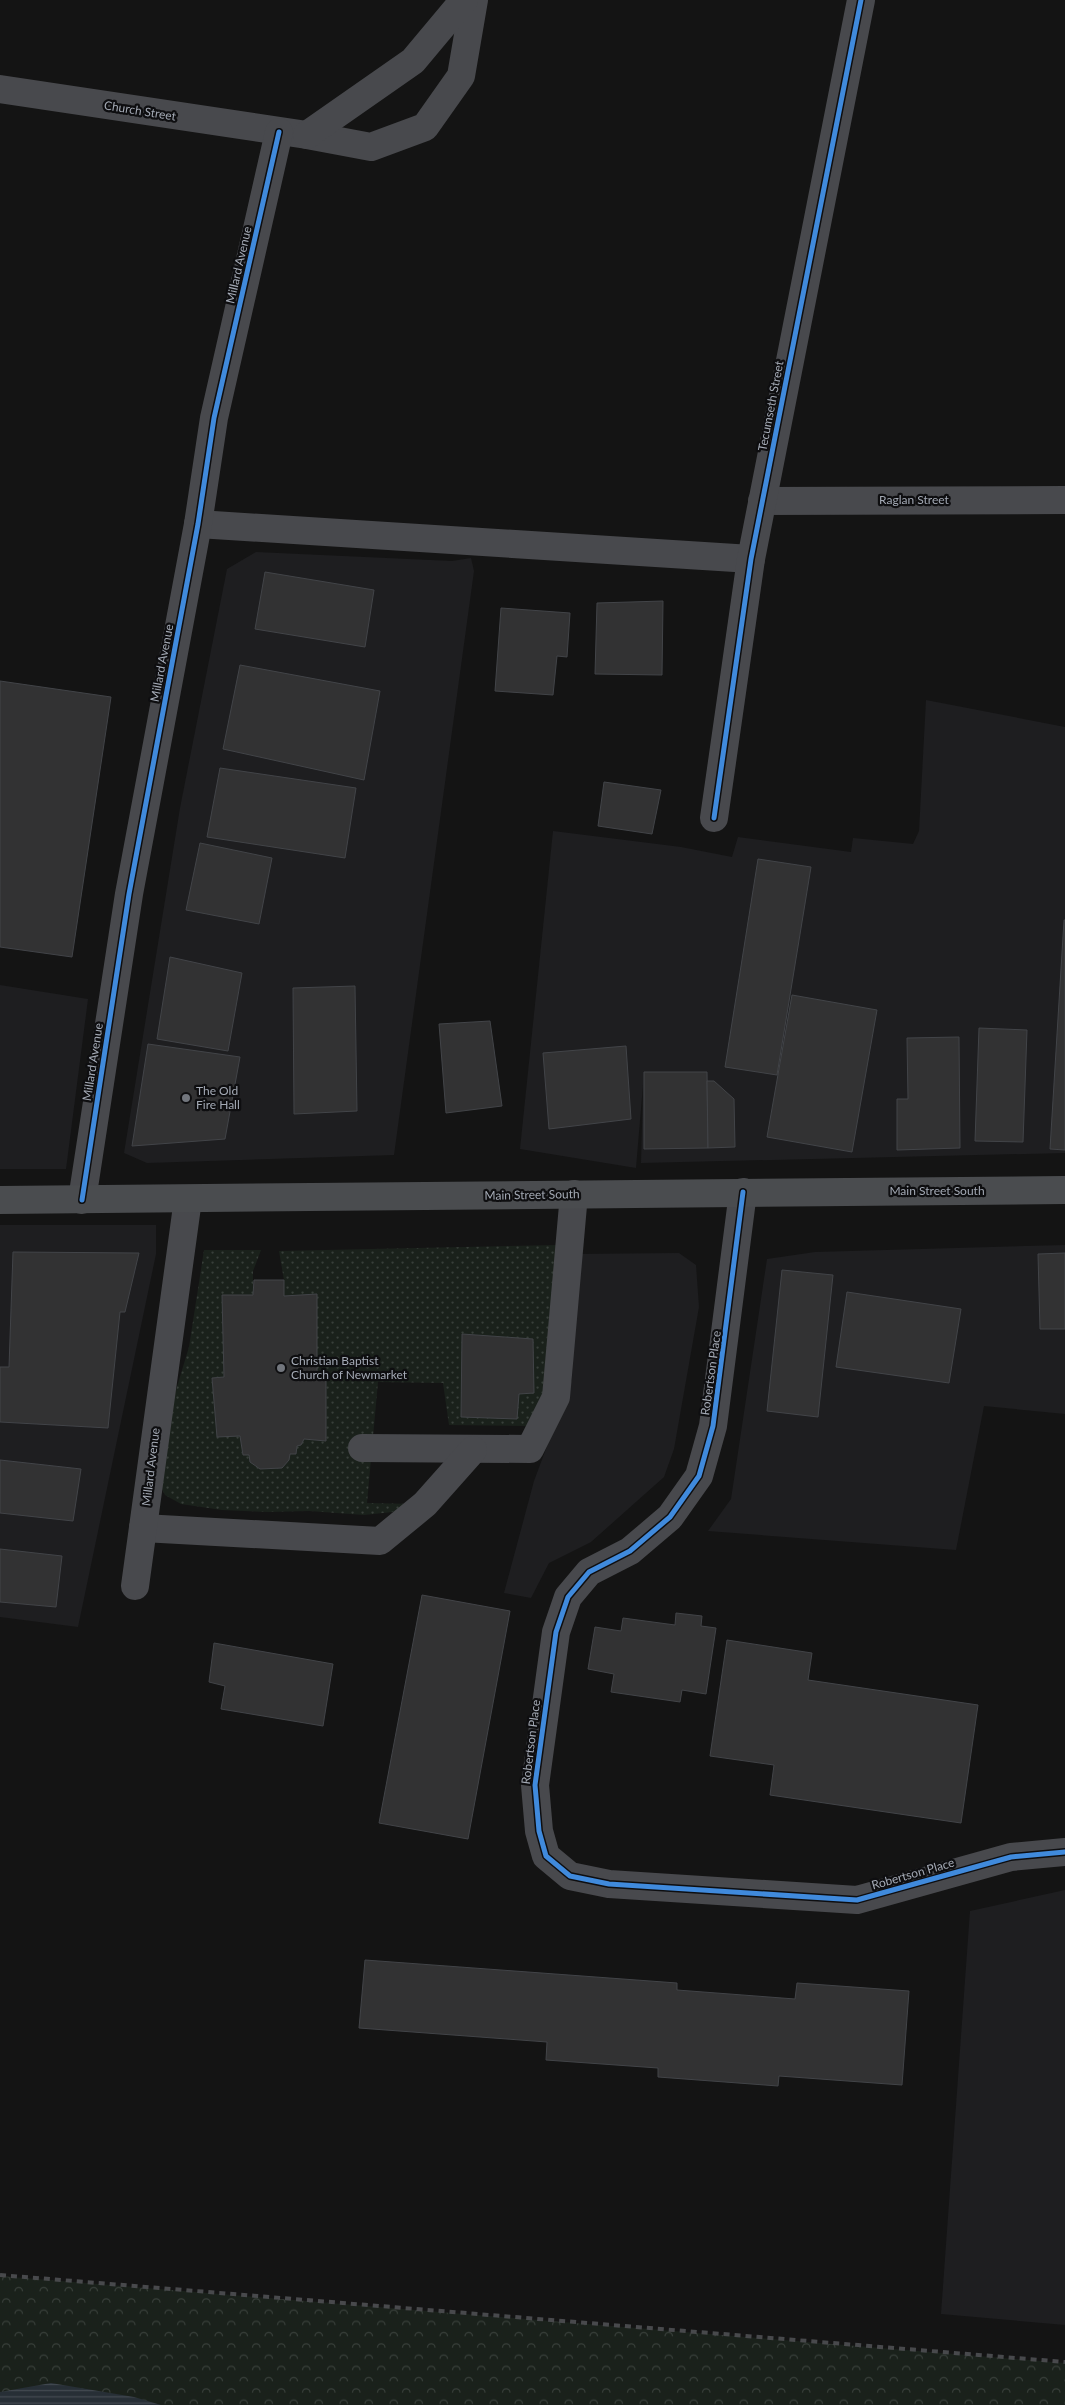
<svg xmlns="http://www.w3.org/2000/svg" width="1065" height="2405" font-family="Lato,sans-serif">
<defs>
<pattern id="grass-dots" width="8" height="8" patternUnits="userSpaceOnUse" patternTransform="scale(1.25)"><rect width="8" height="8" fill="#1a211b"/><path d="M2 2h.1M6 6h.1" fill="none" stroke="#383f3a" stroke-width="1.8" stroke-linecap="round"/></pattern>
<pattern id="forest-crowns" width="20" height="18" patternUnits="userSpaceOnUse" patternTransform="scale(1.25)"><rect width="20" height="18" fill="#1a211b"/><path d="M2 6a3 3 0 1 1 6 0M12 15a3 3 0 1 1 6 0" fill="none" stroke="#383f3a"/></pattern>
<pattern id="water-rules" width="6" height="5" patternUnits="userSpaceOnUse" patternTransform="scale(1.25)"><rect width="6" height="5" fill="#272f36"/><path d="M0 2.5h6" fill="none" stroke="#434a51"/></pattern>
</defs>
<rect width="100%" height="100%" fill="#141414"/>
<g fill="#1e1e20">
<polygon points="256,552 452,561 471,558 474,571 394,1155 147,1163 124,1153 180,808 227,569"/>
<polygon points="926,700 1065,727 1065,1153 641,1163 643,1085 636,1168 520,1149 553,831 681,847 732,857 738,837 851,852 853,838 913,844 919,831"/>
<polygon points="0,985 88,999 66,1169 0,1169"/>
<polygon points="0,1225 156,1225 156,1254 78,1627 0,1617"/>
<polygon points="1065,1245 1065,1414 984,1406 956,1550 708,1531 731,1499 767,1259 815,1252"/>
<polygon points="679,1253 696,1265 699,1307 674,1449 664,1477 591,1542 549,1563 531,1598 504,1593 534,1481 572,1379 575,1254"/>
<polygon points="1065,1890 1065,2325 941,2314 970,1911"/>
</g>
<polygon fill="url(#grass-dots)" points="559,1245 545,1409 526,1426 449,1425 443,1383 378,1382 367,1503 418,1504 412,1510 364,1515 309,1511 268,1512 222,1510 181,1504 165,1495 157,1479 166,1423 189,1347 204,1250 261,1250 253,1271 253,1295 222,1295 224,1377 212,1378 217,1436 240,1436 243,1455 249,1455 260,1469 282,1468 289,1460 290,1454 296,1454 297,1446 301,1445 304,1439 326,1441 326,1381 317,1380 317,1295 284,1296 284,1280 279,1251"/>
<polygon fill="url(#forest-crowns)" points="0,2276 1065,2363 1065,2405 0,2405"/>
<polygon fill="url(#water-rules)" points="51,2383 134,2397 161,2405 0,2405 0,2392"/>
<g fill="#323233" stroke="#424448">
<polygon points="265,572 374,590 365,647 255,629"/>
<polygon points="663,601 662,675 595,674 597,603"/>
<polygon points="501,608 570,613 567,657 557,656 553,695 495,691"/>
<polygon points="240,665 380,691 364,780 223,749"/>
<polygon points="0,681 111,697 72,957 0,947"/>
<polygon points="220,768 356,788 345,858 207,837"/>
<polygon points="604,782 661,790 652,834 598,826"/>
<polygon points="200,843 272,858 259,924 186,910"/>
<polygon points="758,859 811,867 777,1075 725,1067"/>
<polygon points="1064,920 1065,920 1065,1150 1050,1149"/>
<polygon points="170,957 242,973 228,1051 157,1039"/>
<polygon points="355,986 357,1111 294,1114 293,988"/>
<polygon points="792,995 877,1010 852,1152 767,1137"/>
<polygon points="490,1021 502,1106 446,1113 439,1024"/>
<polygon points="979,1028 1027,1030 1023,1142 975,1141"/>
<polygon points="959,1037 960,1148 897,1150 897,1099 908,1099 907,1038"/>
<polygon points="148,1044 240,1057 225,1139 132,1146"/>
<polygon points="626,1046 631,1119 549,1129 543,1053"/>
<polygon points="644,1072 707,1072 708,1148 644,1149"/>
<polygon points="707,1081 714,1081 734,1099 735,1147 708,1148"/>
<polygon points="13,1252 139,1253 125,1312 120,1312 108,1428 0,1422 0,1367 9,1367"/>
<polygon points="1065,1253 1065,1329 1040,1329 1038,1254"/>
<polygon points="782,1270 833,1275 818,1417 767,1411"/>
<polygon points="254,1280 284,1280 284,1296 317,1294 317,1380 326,1380 326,1441 304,1439 301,1445 297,1446 296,1454 290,1454 289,1460 282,1468 260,1469 250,1462 249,1455 243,1455 240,1436 217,1437 212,1378 224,1377 222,1295 253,1295"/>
<polygon points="847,1292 961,1309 949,1383 836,1367"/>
<polygon points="462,1334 533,1339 534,1393 519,1394 517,1419 461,1417"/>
<polygon points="0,1460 81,1469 73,1521 0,1513"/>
<polygon points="0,1549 62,1556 56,1607 0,1602"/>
<polygon points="422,1595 510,1611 468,1839 379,1823"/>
<polygon points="676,1613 702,1616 701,1626 716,1628 706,1694 682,1690 680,1702 611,1692 614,1674 588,1669 595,1627 621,1631 623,1618 675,1625"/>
<polygon points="727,1640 812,1653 808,1680 978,1705 961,1823 770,1795 774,1765 710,1756"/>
<polygon points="214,1643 333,1664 323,1726 221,1709 225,1686 209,1682"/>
<polygon points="365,1960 677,1983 677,1990 795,1999 797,1983 909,1991 902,2085 779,2076 778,2086 658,2077 658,2068 546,2060 547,2042 359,2028"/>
</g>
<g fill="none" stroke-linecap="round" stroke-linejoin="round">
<g stroke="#48494d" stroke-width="28">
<polyline points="0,89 307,135 371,147 425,127 461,76 474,0"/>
<polyline points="307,135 413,61 464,0"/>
<polyline points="762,501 1065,500"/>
<polyline points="198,524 751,559"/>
<polyline points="714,818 751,559 861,0"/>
<polyline points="743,1192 713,1426 699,1476 670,1517 630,1551 589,1572 568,1597 556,1632 535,1785 539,1831 546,1856 570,1876 609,1884 857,1900 1011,1857 1065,1852"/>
<polyline points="82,1200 129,894 198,524 214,418 279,132"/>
<polyline points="362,1448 530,1449 556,1397 574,1194"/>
<polyline points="143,1528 380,1541 425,1504 473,1450"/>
<polyline points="135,1586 188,1199"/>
</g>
<polyline stroke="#4a4c4f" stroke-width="28" points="0,1200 1065,1190"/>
<polyline stroke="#48494c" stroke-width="4" stroke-dasharray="6 5" stroke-linecap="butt" points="0,2275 1065,2362"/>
<g stroke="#0e0e10" stroke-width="8">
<g id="cycleway">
<polyline points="714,818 751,559 861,0"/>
<polyline points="743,1192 713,1426 699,1476 670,1517 630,1551 589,1572 568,1597 556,1632 535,1785 539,1831 546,1856 570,1876 609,1884 857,1900 1011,1857 1065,1852"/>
<polyline points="82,1200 129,894 198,524 214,418 279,132"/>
</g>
</g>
<use href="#cycleway" stroke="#408adc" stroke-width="5"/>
</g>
<g fill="#72767d" stroke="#0e0e10" stroke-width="2">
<circle cx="186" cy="1098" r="5"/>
<circle cx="281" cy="1368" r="5"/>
</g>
<g text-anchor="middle" stroke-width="4.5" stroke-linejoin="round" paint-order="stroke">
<g font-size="12" fill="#a4aab5" stroke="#0e0e10">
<text transform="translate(140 111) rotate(9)" y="4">Church Street</text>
<text transform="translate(239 265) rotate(-77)" y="4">Millard Avenue</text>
<text transform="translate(771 406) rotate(-79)" y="4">Tecumseth Street</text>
<text x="914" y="504">Raglan Street</text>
<text transform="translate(162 663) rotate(-79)" y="4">Millard Avenue</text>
<text transform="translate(93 1062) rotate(-81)" y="4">Millard Avenue</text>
<text x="937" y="1195">Main Street South</text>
<text transform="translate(532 1195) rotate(-1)" y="4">Main Street South</text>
<text transform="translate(711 1373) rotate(-82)" y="4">Robertson Place</text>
<text transform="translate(151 1467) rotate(-83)" y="4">Millard Avenue</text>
<text transform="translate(531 1742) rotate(-83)" y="4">Robertson Place</text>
<text transform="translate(913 1874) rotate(-16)" y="4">Robertson Place</text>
</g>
<g font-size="12" fill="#a4aab5" stroke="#0e0e10" text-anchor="start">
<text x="196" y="1095">The Old<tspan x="196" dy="14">Fire Hall</tspan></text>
<text x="291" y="1365">Christian Baptist<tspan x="291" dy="14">Church of Newmarket</tspan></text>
</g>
</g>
</svg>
